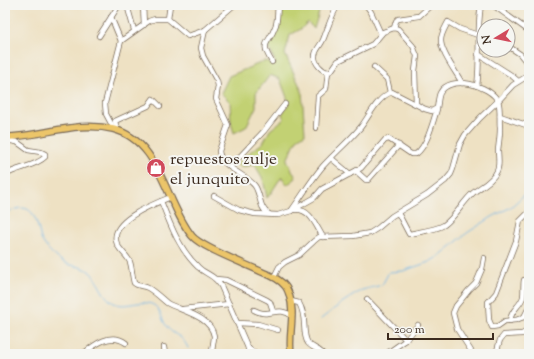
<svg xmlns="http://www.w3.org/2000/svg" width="534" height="359" font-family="'Sorts Mill Goudy',serif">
<rect width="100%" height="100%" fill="#f6f6f2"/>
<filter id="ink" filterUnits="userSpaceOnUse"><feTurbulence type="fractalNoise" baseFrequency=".025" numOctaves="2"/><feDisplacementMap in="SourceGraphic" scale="8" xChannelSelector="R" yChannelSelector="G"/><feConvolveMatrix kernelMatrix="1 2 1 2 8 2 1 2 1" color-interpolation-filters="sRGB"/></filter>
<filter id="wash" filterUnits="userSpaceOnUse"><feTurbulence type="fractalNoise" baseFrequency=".012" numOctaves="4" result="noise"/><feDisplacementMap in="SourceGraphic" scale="16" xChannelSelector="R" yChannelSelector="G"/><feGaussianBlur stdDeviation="0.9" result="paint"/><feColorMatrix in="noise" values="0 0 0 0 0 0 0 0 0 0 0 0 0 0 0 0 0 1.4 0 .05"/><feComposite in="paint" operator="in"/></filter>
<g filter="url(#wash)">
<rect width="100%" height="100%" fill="#eee1c3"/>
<path fill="#c2d173" stroke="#7e7e48" d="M 282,5 L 321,5 L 314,29 L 308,22 L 301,29 L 290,35 L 285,54 L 302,91 L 305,134 L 297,139 L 287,160 L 296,178 L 287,185 L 282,177 C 276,183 273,192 267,198 L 263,179 L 255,165 L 240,167 L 237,164 L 251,151 L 263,143 L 270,130 L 284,119 L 282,114 L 289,103 L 280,79 L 270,75 L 256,93 L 256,107 L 246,127 L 234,133 L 231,123 L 230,102 L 221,93 L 229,76 L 265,61 L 276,64 L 268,45 L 279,28 Z"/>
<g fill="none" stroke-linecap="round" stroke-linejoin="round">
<g stroke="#6eb4e5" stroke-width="1">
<path d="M 5,213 C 24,205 32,205 38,227 C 39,231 40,235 41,239 C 45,247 54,256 62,261 C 70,267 82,265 90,272 C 99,281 102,297 114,303 C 125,308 136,301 147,303 C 161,304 160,318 167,327 C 175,337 181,333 188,348"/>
<polyline points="321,319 343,302 362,290 382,285 389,272 403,271 429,262 438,257 467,233 492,217 511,207 524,195 529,187"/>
</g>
</g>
</g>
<g filter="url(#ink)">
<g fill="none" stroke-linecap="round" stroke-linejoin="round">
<g stroke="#7a6a58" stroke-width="6">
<g id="minor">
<polyline points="127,5 134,30"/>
<polyline points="143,5 144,25"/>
<polyline points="366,5 371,12 381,34"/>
<polyline points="493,5 529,31"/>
<polyline points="111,17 121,41"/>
<polyline points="168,19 170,5"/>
<polyline points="394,28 396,21 398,19 419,16 431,5"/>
<path d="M 205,30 L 201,48 L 203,56 L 217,81 L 218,86 L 216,99 L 228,125 L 219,151 C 220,167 246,174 255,186 C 261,195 259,209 269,214"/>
<polyline points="99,36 119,5"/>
<polyline points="508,46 520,54 529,65"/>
<polyline points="478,54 511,75 518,81"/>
<path d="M 272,62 C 259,41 269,45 275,27 C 278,21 277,12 278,5"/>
<polyline points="374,67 387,79 390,92"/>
<polyline points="328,72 331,71 338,61 373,44 383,32 394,28 398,29 413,46 417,56 415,71 416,104"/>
<path d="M 328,72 C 322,71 314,63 315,56 C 315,50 321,45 323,40 C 328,28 331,16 338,5"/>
<path d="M 462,83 C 456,72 440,51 441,40 C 441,34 445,28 448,22 L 460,29 L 478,35"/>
<path d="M 477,86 C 481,59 476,32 481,5"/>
<polyline points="500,116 529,126"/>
<polyline points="316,128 318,96 326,89 328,72"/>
<polyline points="114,129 106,114 105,103 121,41 149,21 155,19 168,19 188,36 205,30 234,5"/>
<polyline points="117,130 115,121 148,106 153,99 160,106"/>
<path d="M 5,140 L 17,142 L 28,150 L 41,152 L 45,154 L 45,157 C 35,167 17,167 5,175"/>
<polyline points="331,158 350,174"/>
<polyline points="230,167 264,131 285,104"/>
<polyline points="356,171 366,180 368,180 399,145"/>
<path d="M 214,196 L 239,210 L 255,214 L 278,215 L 291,211 L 314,198 L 322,189 L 361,168 L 385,140 L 389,139 L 411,154 L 416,154 C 427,146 433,122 437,109"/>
<path d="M 171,197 C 156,203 107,221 117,244 C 120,251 127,255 130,262 C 132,268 132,276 134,283 C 138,287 143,285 148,288 C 155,292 161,298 167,303 C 181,311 211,316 214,336 C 214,341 212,348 212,354"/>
<path d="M 161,201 C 170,224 179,249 198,267 C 206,275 214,274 221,286 L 248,348 L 248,354"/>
<path d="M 295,210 C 310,208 316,226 323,237"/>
<path d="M 291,211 C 302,196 311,180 323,166 C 335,153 349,141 360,128 C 369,117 377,97 392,92 L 425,109 L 432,111 L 437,108 C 438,104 438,97 440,93 C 450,74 490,85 498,101 C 501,107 499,122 500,128 C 500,136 499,142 498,150 C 498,156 500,165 497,171 C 493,181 480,187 473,193 C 462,203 456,216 444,225 C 436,230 418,232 409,234 L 398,213"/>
<polyline points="529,212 520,221 516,241 496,293 488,302 489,320 492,327 498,326 505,321 516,320 529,315"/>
<polyline points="274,277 279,267 285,262 299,255 314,241 319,237 353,236 370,233 378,228 392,216 427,195 445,181 451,174 453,169 460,144 465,135 480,118 500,99 513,85 529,75"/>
<polyline points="216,279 226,280 267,300 270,302 273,311"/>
<polyline points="367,299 406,340"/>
<path d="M 291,301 L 299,303 C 308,318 301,333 308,343 C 312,348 319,349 323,354"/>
<polyline points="183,309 229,304"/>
<path d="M 254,310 C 258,312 263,314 267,313 C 277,312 283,309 292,316"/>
<polyline points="524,317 529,307"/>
<path d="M 510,321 C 511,309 520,307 523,297 C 524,292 523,285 524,280"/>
<polyline points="237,323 258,324 278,330"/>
<polyline points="164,347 165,354"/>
<polyline points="248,348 256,354"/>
<path d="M 83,354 C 95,344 111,332 126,343"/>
<polyline points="386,354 406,340 418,325"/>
<polyline points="473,354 457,329 453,313 456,306 469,290 476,283 482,269 484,258"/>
<polyline points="496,354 500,340 504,335 522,334 529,330"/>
</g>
</g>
<g stroke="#7a6a58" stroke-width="8">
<path id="major" d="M 5,137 C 41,137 77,120 113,129 C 161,141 165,203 192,236 C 202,248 246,264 262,272 C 270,275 280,279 285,286 C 287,288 288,291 289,294 C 296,314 288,334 291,354"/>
</g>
<use href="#minor" stroke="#fff" stroke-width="4.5"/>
<use href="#major" stroke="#ecc569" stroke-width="5.5"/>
</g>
</g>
<defs>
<g id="shop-disc" transform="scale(1)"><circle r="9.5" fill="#d1495b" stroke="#f6f6f2"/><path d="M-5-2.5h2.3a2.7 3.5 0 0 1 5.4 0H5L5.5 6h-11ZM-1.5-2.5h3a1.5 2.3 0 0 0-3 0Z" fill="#fff"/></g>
</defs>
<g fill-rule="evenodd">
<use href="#shop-disc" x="156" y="168"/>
</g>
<g text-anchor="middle" stroke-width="4" stroke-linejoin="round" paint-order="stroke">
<g font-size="17" fill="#3b2a1e" stroke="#f6f6f2" text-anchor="start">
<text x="170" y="164">repuestos zulje<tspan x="170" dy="20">el junquito</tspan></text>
</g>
</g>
<rect width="534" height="359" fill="none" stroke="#f6f6f2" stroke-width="20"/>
<g transform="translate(496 38) rotate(260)"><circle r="19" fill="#f6f6f2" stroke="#aba49d"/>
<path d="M0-3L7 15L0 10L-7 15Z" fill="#d1495b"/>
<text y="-6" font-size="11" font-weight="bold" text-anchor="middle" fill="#3b2a1e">N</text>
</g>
<path d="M388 333v6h105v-6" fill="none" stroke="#3b2a1e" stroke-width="2"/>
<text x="394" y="333" font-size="12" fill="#3b2a1e" stroke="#f6f6f2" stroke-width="3" paint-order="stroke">200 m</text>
</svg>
